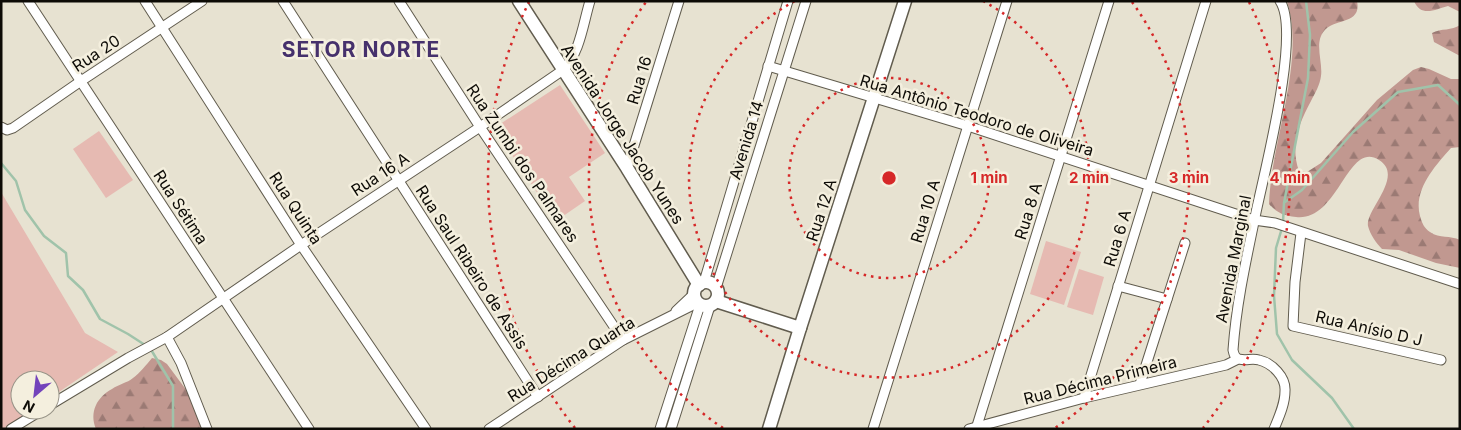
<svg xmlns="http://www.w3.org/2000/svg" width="1461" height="430" font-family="Inter,sans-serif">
<defs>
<pattern id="forest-firs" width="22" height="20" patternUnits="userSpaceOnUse" patternTransform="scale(1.25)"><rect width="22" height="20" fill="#c19890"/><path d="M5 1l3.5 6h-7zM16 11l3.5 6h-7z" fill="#9b7a74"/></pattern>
</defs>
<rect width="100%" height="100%" fill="#e7e2d1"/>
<g fill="#e6bab2">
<polygon points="560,85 605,153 569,177 585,201 556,221 494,128"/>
<polygon points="99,131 133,180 106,198 73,149"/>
<polygon points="1,192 85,333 118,352 50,398 50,380 20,380 20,410 32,410 3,429 1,429"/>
<polygon points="1046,241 1081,252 1064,305 1030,294"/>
<polygon points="1079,269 1104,277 1093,315 1067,307"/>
</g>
<g fill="url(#forest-firs)">
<path d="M 1287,1 L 1357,1 C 1362,25 1334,18 1324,31 C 1314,43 1323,62 1321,76 C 1320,85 1315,93 1311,101 C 1299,123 1290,146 1299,171 L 1307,172 L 1321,163 L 1377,100 L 1413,70 L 1421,67 L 1429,69 L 1451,79 L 1460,79 L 1460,147 L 1451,148 C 1435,166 1413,190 1420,216 C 1422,223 1424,228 1430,232 C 1440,239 1450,235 1460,240 L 1460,268 L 1436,263 L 1399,250 L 1382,249 C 1376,243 1370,234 1368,226 C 1365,210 1405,176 1379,160 C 1347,140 1339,222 1296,217 C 1284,216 1277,213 1269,204 C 1271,141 1306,61 1287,1 Z"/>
<path d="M 1414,1 L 1460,1 L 1460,12 L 1448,6 C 1436,9 1421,18 1414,1 Z"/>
<path d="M 1460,25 L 1460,56 L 1434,42 L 1432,33 C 1441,28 1452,31 1460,25 Z"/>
<path d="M 152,358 L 161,360 L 167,364 L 187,391 L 197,413 L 201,429 L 96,429 C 89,412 97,397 112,389 C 119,384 127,383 133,378 C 140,373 146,365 152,358 Z"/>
</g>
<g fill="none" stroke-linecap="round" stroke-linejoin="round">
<g stroke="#a0c3aa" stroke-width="2.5">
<polyline points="1,163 16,181 25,210 44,236 66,253 68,276 83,290 100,319 128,334 145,345"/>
<polyline points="1285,202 1302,190 1353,132 1398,92 1438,85 1460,105"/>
<polyline points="1283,222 1284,203 1308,78 1310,35 1306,1"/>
<polyline points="1282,228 1276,248 1274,296 1277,334 1292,360 1332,398 1354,429"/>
<polyline points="150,348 173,386 173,429"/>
</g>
<g stroke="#615c4e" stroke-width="11">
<g id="street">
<polyline points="28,1 309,429"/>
<polyline points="145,1 301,245 426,429"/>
<polyline points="283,1 538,397"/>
<polyline points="399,1 480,127 623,340"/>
<polyline points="768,66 968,126 1254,220 1275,223 1460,284"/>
<polyline points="1,127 7,130 13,128 81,81 202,1"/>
<polyline points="627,168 679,1"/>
<polyline points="1301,233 1295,282 1293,326 1441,360"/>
<polyline points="704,282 788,1"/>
<polyline points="1118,286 1167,299"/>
<polyline points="716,288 806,1"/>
<polyline points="676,311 694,294"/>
<polyline points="167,337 181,363 207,429"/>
<polyline points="1140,384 1185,243"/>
<polyline points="1084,398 1206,1"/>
<path d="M 50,405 L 128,358 L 167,337 L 301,245 L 480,127 L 563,70 C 580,53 583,24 590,1"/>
<polyline points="11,429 42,410"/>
<polyline points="489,429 623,340 697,303"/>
<polyline points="660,429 700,305"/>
<polyline points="671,429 710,306"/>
<polyline points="873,429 1007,1"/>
<polyline points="969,429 1084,398 1226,365 1238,359"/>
<polyline points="976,429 1109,1"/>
<path d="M 1274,429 C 1279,417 1285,404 1285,391 C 1286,377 1272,363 1259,360 C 1252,358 1246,361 1239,359 C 1235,358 1234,355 1233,350 C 1236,307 1245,265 1254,222 C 1262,180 1302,34 1280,1"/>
</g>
</g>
<g stroke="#615c4e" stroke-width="15">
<g id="secondary">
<polyline points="519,1 627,168 699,285"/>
<circle cx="706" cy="294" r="12"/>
<polyline points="716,301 800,328"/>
<polyline points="769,429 800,328 905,1"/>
</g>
</g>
<use href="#street" stroke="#fff" stroke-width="9"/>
<use href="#secondary" stroke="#fff" stroke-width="12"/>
</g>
<g fill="none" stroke="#d62828" stroke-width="2.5" stroke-dasharray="2.5 5">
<circle cx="889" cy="178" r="100"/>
<path d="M983 1A200 200 0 1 1 795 1"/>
<path d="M723 428A300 300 0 0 1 646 2M1132 2A300 300 0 0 1 1055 428"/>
<path d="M575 428A401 401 0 0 1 529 2M1249 2A401 401 0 0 1 1203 428"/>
</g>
<g text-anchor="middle" stroke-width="5" stroke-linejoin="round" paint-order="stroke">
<g font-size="16" fill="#0d0b06" stroke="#f4efde">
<text transform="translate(96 53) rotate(-33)" y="6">Rua 20</text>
<text transform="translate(639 80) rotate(-73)" y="6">Rua 16</text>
<text transform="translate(977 115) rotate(17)" y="6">Rua Antônio Teodoro de Oliveira</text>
<text transform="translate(623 134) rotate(57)" y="6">Avenida Jorge Jacob Yunes</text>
<text transform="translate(746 140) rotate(-73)" y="6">Avenida 14</text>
<text transform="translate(523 163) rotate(56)" y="6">Rua Zumbi dos Palmares</text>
<text transform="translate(380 174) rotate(-33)" y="6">Rua 16 A</text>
<text transform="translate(181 207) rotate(57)" y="6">Rua Sétima</text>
<text transform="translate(296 208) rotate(57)" y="6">Rua Quinta</text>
<text transform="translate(821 210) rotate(-72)" y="6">Rua 12 A</text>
<text transform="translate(925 211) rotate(-73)" y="6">Rua 10 A</text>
<text transform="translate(1028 211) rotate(-73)" y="6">Rua 8 A</text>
<text transform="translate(1117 238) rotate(-73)" y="6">Rua 6 A</text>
<text transform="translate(1233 259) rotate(-79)" y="6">Avenida Marginal</text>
<text transform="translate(472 267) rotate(57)" y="6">Rua Saul Ribeiro de Assis</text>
<text transform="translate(1369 328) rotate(13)" y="6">Rua Anísio D J</text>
<text transform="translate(571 359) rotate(-32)" y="6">Rua Décima Quarta</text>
<text transform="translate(1100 380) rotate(-14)" y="6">Rua Décima Primeira</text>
</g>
<g font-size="21" font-weight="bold" letter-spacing="1" fill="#46316c" stroke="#f4efde">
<text x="361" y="57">SETOR NORTE</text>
</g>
</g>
<circle cx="889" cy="178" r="8" fill="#d62828" stroke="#f4efde" stroke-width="2.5"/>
<g font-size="15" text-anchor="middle" font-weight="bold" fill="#d62828" stroke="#f4efde" stroke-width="5" stroke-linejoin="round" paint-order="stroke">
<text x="989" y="183">1 min</text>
<text x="1089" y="183">2 min</text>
<text x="1189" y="183">3 min</text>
<text x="1290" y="183">4 min</text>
</g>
<rect width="1461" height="430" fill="none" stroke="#0d0b06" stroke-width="5"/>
<g transform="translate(35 395) rotate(208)"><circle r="24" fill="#f4efde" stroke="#989488"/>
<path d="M0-4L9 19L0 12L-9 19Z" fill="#7343bb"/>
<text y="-8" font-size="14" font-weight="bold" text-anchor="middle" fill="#0d0b06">N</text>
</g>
</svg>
